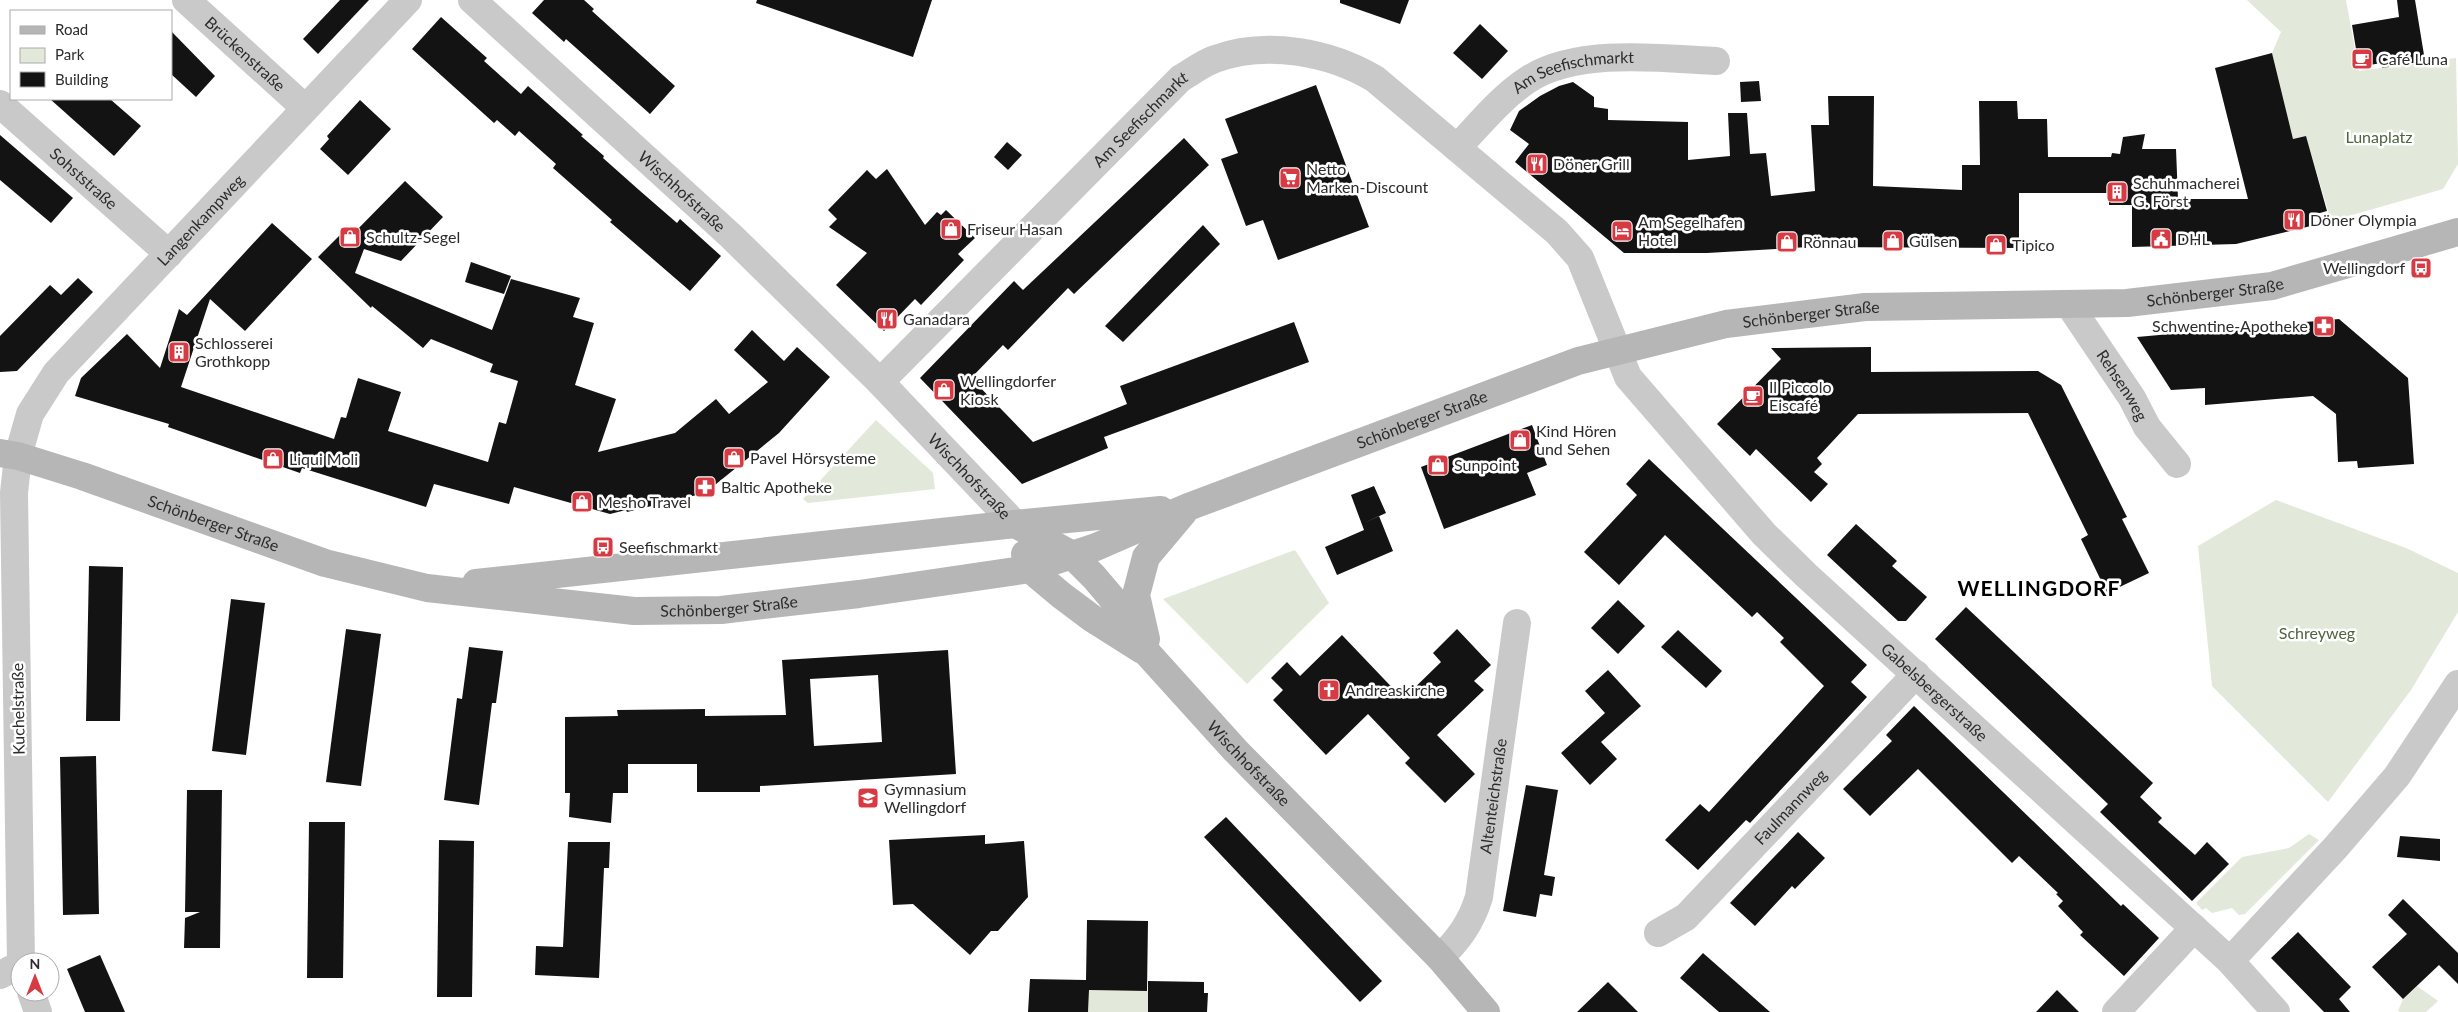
<svg xmlns="http://www.w3.org/2000/svg" width="2458" height="1012" font-family="Lato,sans-serif">
<rect width="100%" height="100%" fill="#fff"/>
<g fill="#e2e8da">
<polygon points="2247,0 2346,0 2359,71 2456,58 2458,164 2443,189 2331,221 2306,136 2293,139 2272,53 2281,32"/>
<polygon points="876,420 933,473 935,489 808,503 803,499"/>
<polygon points="2276,500 2406,548 2458,573 2458,612 2411,690 2328,802 2212,686 2198,546"/>
<polygon points="1295,550 1329,603 1247,684 1163,599"/>
<polygon points="2309,834 2319,840 2245,914 2239,915 2232,908 2212,913 2206,908 2202,910 2196,903 2242,857 2289,848"/>
<polygon points="2417,986 2438,1001 2426,1012 2400,1012 2398,1011 2403,999"/>
<polygon points="1089,990 1148,991 1148,1012 1088,1012"/>
</g>
<g fill="#131313" fill-rule="evenodd">
<polygon points="340,0 369,0 318,54 303,39"/>
<polygon points="544,0 584,0 594,9 592,11 675,86 650,114 566,39 564,42 532,13"/>
<polygon points="757,0 932,0 913,57 756,3"/>
<polygon points="1340,0 1409,0 1400,24 1340,3"/>
<polygon points="2397,0 2415,0 2425,61 2382,68 2381,63 2359,67 2352,25 2399,17"/>
<polygon points="441,17 487,58 484,61 521,94 528,86 583,135 581,136 604,156 603,158 639,190 677,223 680,219 721,256 690,291 610,222 612,220 553,168 556,164 519,131 515,136 497,120 494,123 412,49"/>
<polygon points="1480,24 1508,51 1482,79 1453,53"/>
<polygon points="171,31 215,76 196,97 171,74"/>
<polygon points="2272,53 2293,139 2306,136 2327,211 2313,215 2315,225 2236,244 2132,247 2132,205 2109,205 2109,193 2019,193 2019,248 1809,247 1707,253 1624,253 1515,162 1529,144 1510,130 1519,111 1540,96 1559,86 1573,82 1594,97 1594,107 1608,109 1608,120 1688,122 1688,160 1730,156 1728,113 1747,113 1750,154 1766,153 1771,196 1815,191 1811,125 1829,125 1828,96 1874,96 1873,186 1962,190 1962,165 1980,165 1979,101 2017,101 2018,119 2047,119 2048,157 2111,157 2112,153 2120,154 2123,137 2145,134 2142,149 2176,149 2178,199 2248,199 2215,68"/>
<polygon points="1759,81 1761,101 1741,102 1740,82"/>
<polygon points="1316,85 1369,227 1278,260 1263,220 1246,226 1221,159 1238,153 1225,119"/>
<polygon points="50,99 110,99 141,126 114,156"/>
<polygon points="360,100 391,129 348,175 320,149 329,139 327,136"/>
<polygon points="0,135 73,198 51,223 0,180"/>
<polygon points="1184,138 1209,165 1074,294 1068,288 1008,350 1003,345 971,378 1033,442 1127,404 1120,386 1294,322 1309,362 1104,437 1108,448 1022,484 920,378 1014,281 1023,290"/>
<polygon points="1007,142 1022,155 1008,170 994,157"/>
<polygon points="887,169 925,225 937,212 941,215 946,210 975,238 958,254 964,260 921,305 915,299 884,331 836,285 867,253 829,227 837,219 828,210 867,170 876,179"/>
<polygon points="405,181 443,217 401,261 364,249 355,273 492,330 511,279 580,298 573,317 594,323 575,385 616,399 598,452 675,433 716,399 729,414 768,382 734,350 752,330 784,361 797,347 830,377 779,433 705,493 627,512 626,510 610,514 514,487 509,504 434,484 426,507 302,468 300,473 168,427 169,424 75,396 81,378 127,334 160,368 179,309 187,315 272,223 312,259 245,331 210,299 181,387 334,439 341,417 346,418 358,378 401,392 388,431 488,462 499,422 506,424 518,381 490,372 493,364 431,339 423,348 372,306 371,308 318,257 344,231 350,237"/>
<polygon points="1203,225 1220,244 1123,342 1105,326"/>
<polygon points="471,262 511,276 504,294 465,282"/>
<polygon points="78,278 93,292 17,371 0,372 0,336 50,285 61,295"/>
<polygon points="2339,319 2408,378 2414,464 2358,468 2357,461 2338,462 2336,414 2313,396 2205,405 2205,388 2171,390 2137,337"/>
<polygon points="1871,347 1871,372 2038,371 2061,385 2127,517 2122,519 2149,573 2107,593 2081,539 2088,535 2028,413 1858,414 1817,458 1822,464 1814,472 1828,484 1811,502 1756,449 1750,456 1717,424 1781,359 1771,348"/>
<polygon points="1532,425 1547,465 1527,473 1536,495 1444,529 1421,467"/>
<polygon points="1649,459 1867,665 1851,682 1867,697 1750,823 1746,820 1698,870 1665,840 1700,804 1709,812 1824,686 1780,642 1784,638 1757,612 1752,617 1665,535 1619,585 1584,552 1637,495 1626,484"/>
<polygon points="1374,486 1386,513 1364,523 1379,516 1393,551 1337,575 1325,547 1364,530 1351,495"/>
<polygon points="1856,524 1897,561 1892,566 1927,597 1906,621 1898,621 1827,555"/>
<polygon points="89,566 123,567 120,721 86,721"/>
<polygon points="231,599 265,603 246,755 212,751"/>
<polygon points="1618,600 1645,626 1618,654 1591,628"/>
<polygon points="1966,607 2153,783 2140,797 2162,818 2158,822 2195,855 2207,842 2229,864 2192,901 2100,812 2108,804 1935,639"/>
<polygon points="346,629 381,634 361,786 326,782"/>
<polygon points="1457,629 1491,665 1474,681 1484,690 1437,735 1475,774 1445,803 1405,763 1410,758 1368,714 1326,755 1273,700 1283,690 1271,678 1287,662 1300,676 1342,635 1403,699 1441,662 1433,653"/>
<polygon points="1678,630 1722,671 1706,688 1661,647"/>
<polygon points="469,647 503,651 496,703 492,703 479,805 444,800 457,698 462,699"/>
<path d="M 948,650 L 956,774 L 760,786 L 760,792 L 697,792 L 697,764 L 628,764 L 628,793 L 613,793 L 611,823 L 569,817 L 570,793 L 565,793 L 565,717 L 618,716 L 617,710 L 705,709 L 705,716 L 786,715 L 782,660 ZM 878,675 L 882,742 L 814,746 L 810,679 Z"/>
<polygon points="1608,670 1641,706 1601,742 1617,759 1590,785 1561,753 1605,713 1585,691"/>
<polygon points="1914,706 2121,906 2123,904 2159,938 2124,976 2080,935 2083,932 2058,906 2063,901 2056,894 2058,893 2019,856 2012,863 1918,769 1870,816 1843,789 1892,741 1886,735"/>
<polygon points="96,756 99,914 63,915 60,757"/>
<polygon points="1526,785 1558,790 1544,875 1555,877 1552,896 1540,894 1536,917 1503,911"/>
<polygon points="187,790 222,790 220,948 184,948 185,918 200,912 185,912"/>
<polygon points="1226,817 1382,981 1360,1002 1204,837"/>
<polygon points="309,822 345,822 343,978 307,978"/>
<polygon points="1798,832 1825,858 1795,889 1792,886 1755,926 1730,903"/>
<polygon points="985,835 985,844 1024,841 1028,897 998,931 991,931 970,955 913,904 893,905 889,840"/>
<polygon points="2400,836 2440,839 2440,861 2397,857"/>
<polygon points="439,840 474,841 472,997 437,997"/>
<polygon points="568,842 610,842 609,868 604,868 599,978 535,975 536,946 563,947"/>
<polygon points="2403,899 2458,953 2458,984 2439,965 2403,999 2372,967 2407,934 2388,915"/>
<polygon points="1087,920 1148,921 1147,991 1089,990 1088,1012 1028,1012 1030,979 1086,980"/>
<polygon points="2298,932 2351,987 2339,999 2350,1012 2324,1012 2271,958"/>
<polygon points="1703,953 1770,1012 1719,1012 1680,978"/>
<polygon points="100,955 125,1012 85,1012 67,969"/>
<polygon points="1148,981 1204,982 1204,993 1208,993 1207,1012 1148,1012"/>
<polygon points="1608,982 1638,1012 1577,1012"/>
<polygon points="2057,990 2079,1012 2036,1012"/>
</g>
<g fill="none" stroke-linecap="round" stroke-linejoin="round">
<g stroke="#c9c9c9" stroke-width="28">
<path id="s1" d="M 186,0 L 305,108"/>
<path id="s2" d="M 472,0 L 731,236 L 880,382 L 1015,524"/>
<path id="s3" d="M 0,104 L 169,254"/>
<path id="s4" d="M 1457,148 C 1479,125 1501,97 1529,79 C 1578,48 1660,58 1716,61"/>
<path id="s5" d="M 2070,306 L 2132,398 L 2147,427 L 2177,464"/>
<path id="s6" d="M 880,382 L 1181,78 C 1192,72 1203,63 1215,59 C 1266,40 1330,52 1375,79 L 1557,232 L 1580,258 L 1628,377 L 1764,534 L 1806,575 L 2230,961 L 2276,1012"/>
<path id="s7" d="M 1658,933 L 1686,917 L 1916,674"/>
<path id="s8" d="M 1440,958 C 1459,939 1471,923 1479,897 L 1517,623"/>
<polyline points="2230,961 2336,847 2397,776 2458,684"/>
<path id="s9" d="M 21,962 L 14,493 L 18,456 L 30,414 L 56,373 L 408,0"/>
<polyline points="0,975 20,965"/>
<polyline points="31,992 38,1012"/>
<polyline points="2116,1012 2194,928"/>
</g>
<g stroke="#b6b6b6" stroke-width="28">
<path id="s10" d="M 0,453 L 18,456 L 82,476 L 325,563 L 427,588 L 634,611 L 721,610 L 859,594 L 1030,569 L 1096,547 L 1188,507 L 1578,361 L 1726,324 L 1865,307 L 2127,303 L 2272,286 L 2458,232"/>
<path id="s11" d="M 1015,524 L 1071,554 L 1094,577 L 1111,597 L 1149,655 L 1235,750 L 1440,958 L 1486,1012"/>
<polyline points="1025,554 1030,569 1061,595 1093,619 1142,650"/>
<polyline points="476,583 1015,524 1161,510"/>
<polyline points="1146,639 1136,595 1146,557 1183,513"/>
</g>
</g>
<defs>
<g id="cafe-square" transform="scale(1.125)"><rect x="-9" y="-9" width="18" height="18" rx="4" fill="#d63b44" stroke="#fff"/><path d="M-5.5-4.5H6V0H3Q3 3.5 0 3.5H-2.5Q-5.5 3.5-5.5 0ZM3-3.2v2h1.7v-2ZM-6 4.5H4V6H-6Z" fill="#fff"/></g>
<g id="restaurant-square" transform="scale(1.125)"><rect x="-9" y="-9" width="18" height="18" rx="4" fill="#d63b44" stroke="#fff"/><path d="M-5-6h1v4h1v-4h1v4h1v-4h1v5L-1.5 .5V6h-2V.5L-5-1ZM5-6V6H3V1.5H1.5Q1.5-4 5-6Z" fill="#fff"/></g>
<g id="supermarket-square" transform="scale(1.125)"><rect x="-9" y="-9" width="18" height="18" rx="4" fill="#d63b44" stroke="#fff"/><path d="M-6-5.5h2.5l.6 2H6L4.5 2H-2.5L-4.4-4H-6ZM-1.5 3.2a1.3 1.3 0 1 0 .1 0ZM3 3.2a1.3 1.3 0 1 0 .1 0Z" fill="#fff"/></g>
<g id="building-square" transform="scale(1.125)"><rect x="-9" y="-9" width="18" height="18" rx="4" fill="#d63b44" stroke="#fff"/><path d="M-4-6H4V6H1V3H-1V6H-4ZM-2.5-4.3h1.7v1.8h-1.7ZM.8-4.3h1.7v1.8H.8ZM-2.5-1h1.7V.8h-1.7ZM.8-1h1.7V.8H.8Z" fill="#fff"/></g>
<g id="shop-square" transform="scale(1.125)"><rect x="-9" y="-9" width="18" height="18" rx="4" fill="#d63b44" stroke="#fff"/><path d="M-5-2.5h2.3a2.7 3.5 0 0 1 5.4 0H5L5.5 6h-11ZM-1.5-2.5h3a1.5 2.3 0 0 0-3 0Z" fill="#fff"/></g>
<g id="hotel-square" transform="scale(1.125)"><rect x="-9" y="-9" width="18" height="18" rx="4" fill="#d63b44" stroke="#fff"/><path d="M-6-4.5h1.5V1H6V5H4.5V3h-9V5H-6ZM-4 0a1.8 1.8 0 1 1 3.6 0ZM.5 0V-2.5h3Q6-2.5 6 0Z" fill="#fff"/></g>
<g id="civic-square" transform="scale(1.125)"><rect x="-9" y="-9" width="18" height="18" rx="4" fill="#d63b44" stroke="#fff"/><path d="M-.6-6.5H3V-4.5H.6V-3L4-1V1h2V6H-6V1h2V-1L-.6-3ZM-1.2 2.5V6h2.4V2.5Z" fill="#fff"/></g>
<g id="bus-square" transform="scale(1.125)"><rect x="-9" y="-9" width="18" height="18" rx="4" fill="#d63b44" stroke="#fff"/><path d="M-5-6H5V4H4V6H2V4H-2V6H-4V4H-5ZM-3.5-4V0h7V-4ZM-3.5 1.2v1.5H-2V1.2ZM2 1.2v1.5H3.5V1.2Z" fill="#fff"/></g>
<g id="pharmacy-square" transform="scale(1.125)"><rect x="-9" y="-9" width="18" height="18" rx="4" fill="#d63b44" stroke="#fff"/><path d="M-2-6h4v4h4v4h-4v4h-4v-4h-4v-4h4Z" fill="#fff"/></g>
<g id="church-square" transform="scale(1.125)"><rect x="-9" y="-9" width="18" height="18" rx="4" fill="#d63b44" stroke="#fff"/><path d="M-1.2-6h2.4v3.5h3.3v2.4h-3.3V6h-2.4V-.1h-3.3v-2.4h3.3Z" fill="#fff"/></g>
<g id="school-square" transform="scale(1.125)"><rect x="-9" y="-9" width="18" height="18" rx="4" fill="#d63b44" stroke="#fff"/><path d="M0-5L7-2L0 1L-7-2ZM-4 1L0 2.5L4 1V4Q0 6-4 4Z" fill="#fff"/></g>
</defs>
<g fill-rule="evenodd">
<use href="#cafe-square" x="2362" y="59"/>
<use href="#restaurant-square" x="1537" y="164"/>
<use href="#supermarket-square" x="1290" y="178"/>
<use href="#building-square" x="2117" y="192"/>
<use href="#restaurant-square" x="2294" y="220"/>
<use href="#shop-square" x="951" y="229"/>
<use href="#hotel-square" x="1622" y="231"/>
<use href="#shop-square" x="350" y="237"/>
<use href="#civic-square" x="2161" y="239"/>
<use href="#shop-square" x="1893" y="241"/>
<use href="#shop-square" x="1787" y="242"/>
<use href="#shop-square" x="1996" y="245"/>
<use href="#bus-square" x="2421" y="268"/>
<use href="#restaurant-square" x="887" y="319"/>
<use href="#pharmacy-square" x="2324" y="326"/>
<use href="#building-square" x="179" y="352"/>
<use href="#shop-square" x="944" y="390"/>
<use href="#cafe-square" x="1753" y="396"/>
<use href="#shop-square" x="1520" y="440"/>
<use href="#shop-square" x="734" y="458"/>
<use href="#shop-square" x="273" y="459"/>
<use href="#shop-square" x="1438" y="465"/>
<use href="#pharmacy-square" x="705" y="487"/>
<use href="#shop-square" x="582" y="502"/>
<use href="#bus-square" x="603" y="547"/>
<use href="#church-square" x="1329" y="690"/>
<use href="#school-square" x="868" y="798"/>
</g>
<g text-anchor="middle" stroke-width="5" stroke-linejoin="round" paint-order="stroke">
<g font-size="16" fill="#2c2c2c" stroke="#fff">
<text dy="6" stroke="none"><textPath href="#s1" startOffset="80">Brückenstraße</textPath></text>
<text dy="6" stroke="none"><textPath href="#s4" startOffset="145">Am Seefischmarkt</textPath></text>
<text dy="6" stroke="none"><textPath href="#s6" startOffset="370">Am Seefischmarkt</textPath></text>
<text dy="6" stroke="none"><textPath href="#s3" startOffset="112">Sohststraße</textPath></text>
<text dy="6" stroke="none"><textPath href="#s2" startOffset="284">Wischhofstraße</textPath></text>
<text dy="6" stroke="none"><textPath href="#s9" startOffset="809">Langenkampweg</textPath></text>
<text dy="6" stroke="none"><textPath href="#s10" startOffset="2285">Schönberger Straße</textPath></text>
<text dy="6" stroke="none"><textPath href="#s10" startOffset="1880">Schönberger Straße</textPath></text>
<text dy="6" stroke="none"><textPath href="#s5" startOffset="95">Rehsenweg</textPath></text>
<text dy="6" stroke="none"><textPath href="#s10" startOffset="1475">Schönberger Straße</textPath></text>
<text dy="6" stroke="none"><textPath href="#s2" startOffset="689">Wischhofstraße</textPath></text>
<text dy="6" stroke="none"><textPath href="#s10" startOffset="225">Schönberger Straße</textPath></text>
<text dy="6" stroke="none"><textPath href="#s10" startOffset="752">Schönberger Straße</textPath></text>
<text dy="6" stroke="none"><textPath href="#s6" startOffset="1474">Gabelsbergerstraße</textPath></text>
<text transform="translate(18 709) rotate(-91)" y="6">Kuchelstraße</text>
<text dy="6" stroke="none"><textPath href="#s11" startOffset="339">Wischhofstraße</textPath></text>
<text dy="6" stroke="none"><textPath href="#s8" startOffset="175">Altenteichstraße</textPath></text>
<text dy="6" stroke="none"><textPath href="#s7" startOffset="184">Faulmannweg</textPath></text>
</g>
<g font-size="16" fill="#2c2c2c" stroke="#fff" text-anchor="start">
<text x="2378" y="65">Café Luna</text>
<text x="1553" y="170">Döner Grill</text>
<text x="1306" y="175">Netto<tspan x="1306" dy="18">Marken-Discount</tspan></text>
<text x="2133" y="189">Schuhmacherei<tspan x="2133" dy="18">G. Först</tspan></text>
<text x="2310" y="226">Döner Olympia</text>
<text x="1638" y="228">Am Segelhafen<tspan x="1638" dy="18">Hotel</tspan></text>
<text x="967" y="235">Friseur Hasan</text>
<text x="366" y="243">Schultz-Segel</text>
<text x="2177" y="245">DHL</text>
<text x="1909" y="247">Gülsen</text>
<text x="1803" y="248">Rönnau</text>
<text x="2012" y="251">Tipico</text>
<text x="2405" y="274" text-anchor="end">Wellingdorf</text>
<text x="903" y="325">Ganadara</text>
<text x="2308" y="332" text-anchor="end">Schwentine-Apotheke</text>
<text x="195" y="349">Schlosserei<tspan x="195" dy="18">Grothkopp</tspan></text>
<text x="960" y="387">Wellingdorfer<tspan x="960" dy="18">Kiosk</tspan></text>
<text x="1769" y="393">Il Piccolo<tspan x="1769" dy="18">Eiscafé</tspan></text>
<text x="1536" y="437">Kind Hören<tspan x="1536" dy="18">und Sehen</tspan></text>
<text x="750" y="464">Pavel Hörsysteme</text>
<text x="289" y="465">Liqui Moli</text>
<text x="1454" y="471">Sunpoint</text>
<text x="721" y="493">Baltic Apotheke</text>
<text x="598" y="508">Mesho Travel</text>
<text x="619" y="553">Seefischmarkt</text>
<text x="1345" y="696">Andreaskirche</text>
<text x="884" y="795">Gymnasium<tspan x="884" dy="18">Wellingdorf</tspan></text>
</g>
<g font-size="16" fill="#4e633d" stroke="#fff">
<text x="2379" y="143">Lunaplatz</text>
<text x="2317" y="639">Schreyweg</text>
</g>
<g font-size="21" font-weight="bold" letter-spacing="1" fill="#000" stroke="#fff">
<text x="2039" y="596">WELLINGDORF</text>
</g>
</g>
<rect x="10" y="10" width="162" height="90" fill="#ffffff" stroke="#ababab"/>
<rect x="20" y="26" width="25" height="8" fill="#b6b6b6" stroke="#ababab"/>
<text x="55" y="35" font-size="15" fill="#2c2c2c">Road</text>
<rect x="20" y="48" width="25" height="15" fill="#e2e8da" stroke="#ababab"/>
<text x="55" y="60" font-size="15" fill="#2c2c2c">Park</text>
<rect x="20" y="72" width="25" height="15" fill="#131313" stroke="#ababab"/>
<text x="55" y="85" font-size="15" fill="#2c2c2c">Building</text>
<g transform="translate(35 977)"><circle r="24" fill="#ffffff" stroke="#ababab"/>
<path d="M0-4L9 19L0 12L-9 19Z" fill="#d63b44"/>
<text y="-8" font-size="14" font-weight="bold" text-anchor="middle" fill="#2c2c2c">N</text>
</g>
</svg>
